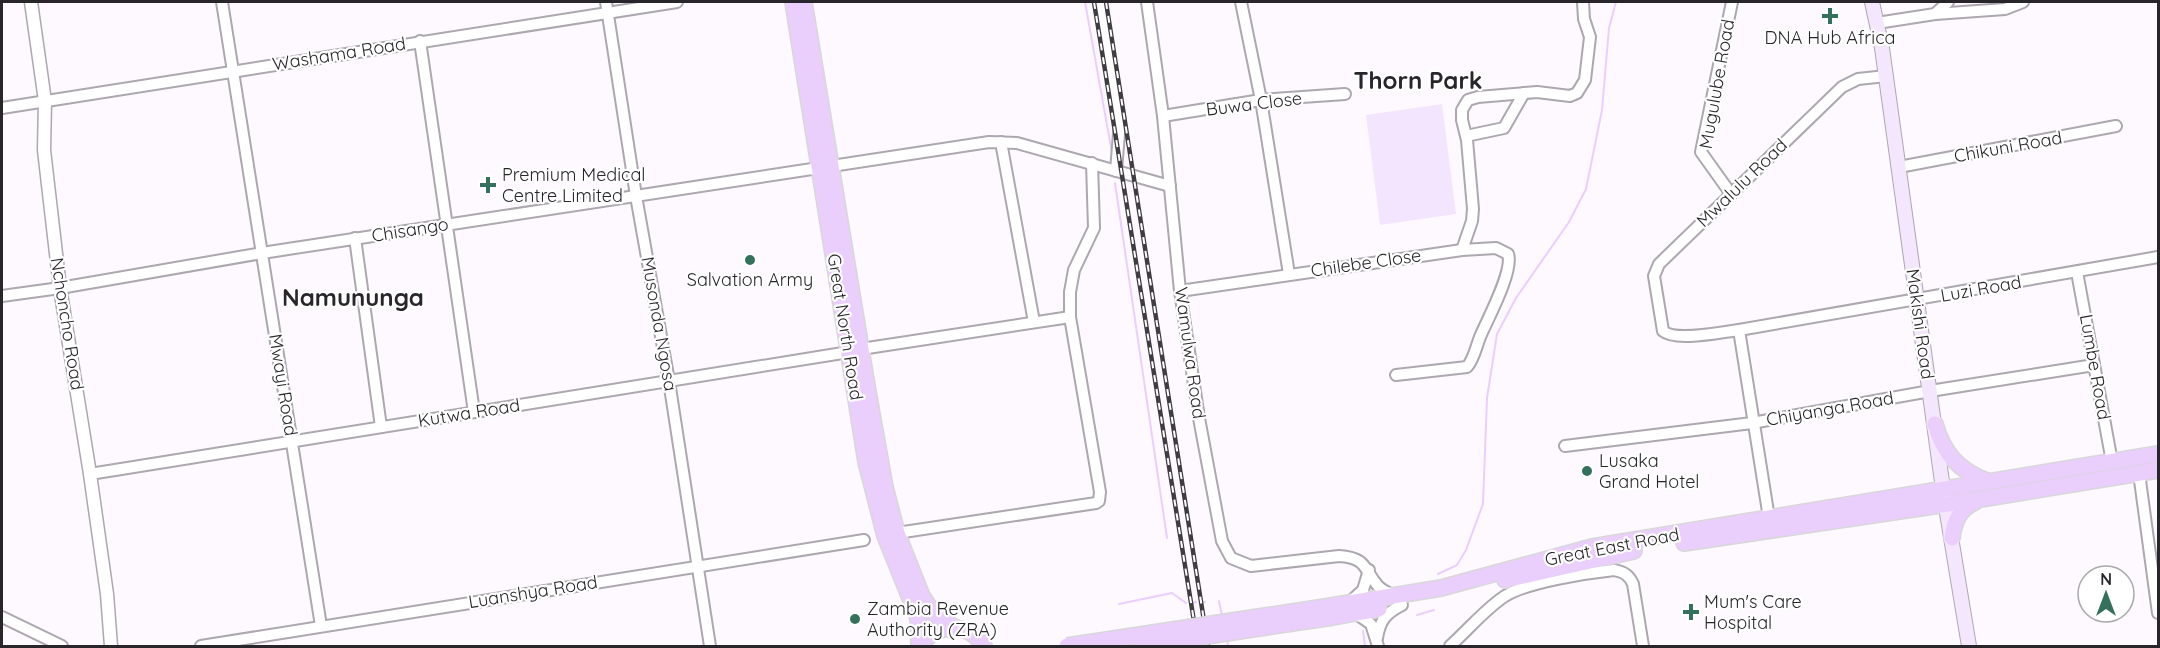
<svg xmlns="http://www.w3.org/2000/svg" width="2160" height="648" font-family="Quicksand,sans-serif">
<rect width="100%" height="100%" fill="#fdf9ff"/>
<polygon fill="#f3e5fd" points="1442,104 1456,214 1380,225 1366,115"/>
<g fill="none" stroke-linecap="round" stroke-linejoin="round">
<g stroke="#ebcefd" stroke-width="2">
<polyline points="1085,2 1112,153"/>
<polyline points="2158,2 2158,5"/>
<polyline points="1115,183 1167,538"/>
<polyline points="1438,574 1457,565 1466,550 1483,504 1487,398 1497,334 1516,298 1569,222 1586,189 1602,110 1609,28 1616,2"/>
<polyline points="1219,601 1222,616"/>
<polyline points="1202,602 1205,602"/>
<polyline points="1192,603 1196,602"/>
<polyline points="1119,604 1172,593 1186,603"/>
<polyline points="1417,615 1434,610"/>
<polyline points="1363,631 1365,646"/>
<polyline points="1227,639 1228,646"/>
</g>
<g stroke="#ada7b0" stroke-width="14">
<g id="minor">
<polyline points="222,2 321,626"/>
<polyline points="606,2 636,196 669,381 710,646"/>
<polyline points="1099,2 1120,121 1116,171"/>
<path d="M 1147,2 L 1163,116 L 1180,291 L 1199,418 L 1222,541 L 1231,558 L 1251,566 L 1339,556 C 1368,558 1363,569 1378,586 C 1383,591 1389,593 1395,596"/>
<polyline points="1241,2 1261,100 1289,274"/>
<polyline points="1935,14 2005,9 2023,2"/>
<polyline points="1877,23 1935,14 1948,2"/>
<polyline points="420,41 474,412"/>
<path d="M 1886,76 L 1858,79 L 1842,87 L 1659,264 L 1654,276 L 1663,331 C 1676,342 1721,332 1739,330 L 2158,257"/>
<polyline points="2,108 677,2"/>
<polyline points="1163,116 1261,100 1345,94"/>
<polyline points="1466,136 1504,128 1524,93"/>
<polyline points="1001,142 1034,322"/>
<polyline points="1899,167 2116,126"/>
<polyline points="1731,194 1701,152 1732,2"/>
<polyline points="355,238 381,427"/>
<polyline points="1462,250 1472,221 1473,209 1467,140 1462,120 1462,110 1468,100 1478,97 1537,92 1570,96 1577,93 1585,80 1590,37 1584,19 1583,2"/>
<polyline points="2077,272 2112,462"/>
<path d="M 1180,291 L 1462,250 L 1496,248 L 1508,254 C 1514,271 1487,320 1480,337 C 1476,347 1474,359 1467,367 L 1396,375"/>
<polyline points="2,296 60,288 262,253 989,142 1017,143 1170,186"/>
<polyline points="1070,317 1070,292 1074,270 1094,228 1092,163"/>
<polyline points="1739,330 1769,518"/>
<polyline points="861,349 1070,317 1100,492 1099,501 1096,503 897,533"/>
<polyline points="1565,446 1752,423 1930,391 2094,365"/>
<polyline points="2139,473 2158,613"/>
<polyline points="90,474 849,352"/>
<polyline points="1350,602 1363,590 1369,570"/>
<polyline points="1355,613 1371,624 1378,646"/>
<polyline points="2,617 62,646"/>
<path d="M 1377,638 C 1380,620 1386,613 1402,605"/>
<polyline points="201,646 864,540"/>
<path d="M 1450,646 C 1468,630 1485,609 1505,596 C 1528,582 1586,573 1614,570 C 1624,572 1629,575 1633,584 L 1643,646"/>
</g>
</g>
<g stroke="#ada7b0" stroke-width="15">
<polyline id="tertiary" points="31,2 45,101 44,150 60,288 90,474 107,594 111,646"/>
</g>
<g stroke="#ada7b0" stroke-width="16">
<polyline id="secondary" points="1872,2 1882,48 1943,489 1969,646"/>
</g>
<g stroke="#d8d8d9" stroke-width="18">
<g id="primary">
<polyline points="793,2 866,462 885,536 918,618 919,646"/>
<polyline points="804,2 867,386 885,487 897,533 922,596 933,613 954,627"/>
<path d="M 1935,424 C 1943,453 1959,471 1987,481"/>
<path d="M 1952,538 C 1954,522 1959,509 1975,502"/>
<polyline points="1684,543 1981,499 2158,470"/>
<polyline points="1505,580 1634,551"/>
<polyline points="1331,606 1441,588 1592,547 2158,454"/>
<polyline points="1333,617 1379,609"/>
<path d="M 921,646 C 935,622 969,622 984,646"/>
</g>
</g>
<use href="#minor" stroke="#fff" stroke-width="10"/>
<use href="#tertiary" stroke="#fff" stroke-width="12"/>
<use href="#secondary" stroke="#f4e6fd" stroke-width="14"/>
<use href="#primary" stroke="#eacefb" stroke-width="15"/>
<g stroke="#3f3d41" stroke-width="4.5">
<g id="rail">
<polyline points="1094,2 1198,646"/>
<polyline points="1106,2 1208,646"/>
</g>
</g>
<use href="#rail" stroke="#fff" stroke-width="2" stroke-dasharray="7" stroke-linecap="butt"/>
<g stroke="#d8d8d9" stroke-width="18" stroke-linecap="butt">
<g id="primary-bridge">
<polyline points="1067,646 1331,606"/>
<polyline points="1141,646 1333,617"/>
</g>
</g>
<use href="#primary-bridge" stroke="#eacefb" stroke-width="15"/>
</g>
<g fill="#34715c" stroke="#fff" stroke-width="2">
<path d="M1827 7h6v6h6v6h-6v6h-6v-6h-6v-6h6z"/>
<path d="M485 176h6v6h6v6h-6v6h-6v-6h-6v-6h6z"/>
<circle cx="750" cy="260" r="6"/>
<circle cx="1587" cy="471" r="6"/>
<path d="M1688 603h6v6h6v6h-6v6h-6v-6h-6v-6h6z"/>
<circle cx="855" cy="619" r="6"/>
</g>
<g text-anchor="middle" stroke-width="4.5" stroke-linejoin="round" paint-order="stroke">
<g font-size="18" fill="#28262a" stroke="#fff" text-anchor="start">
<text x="1830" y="44" text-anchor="middle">DNA Hub Africa</text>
<text x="502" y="181">Premium Medical<tspan x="502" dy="21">Centre Limited</tspan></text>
<text x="750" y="286" text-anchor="middle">Salvation Army</text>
<text x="1599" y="467">Lusaka<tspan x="1599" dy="21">Grand Hotel</tspan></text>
<text x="1704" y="608">Mum's Care<tspan x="1704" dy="21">Hospital</tspan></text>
<text x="867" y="615">Zambia Revenue<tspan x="867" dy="21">Authority (ZRA)</tspan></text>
</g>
<g font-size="18" fill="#28262a" stroke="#fff">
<text transform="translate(339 54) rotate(-9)" y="6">Washama Road</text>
<text transform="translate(1717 84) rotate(-80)" y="6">Mugulube Road</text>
<text transform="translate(1254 104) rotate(-7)" y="6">Buwa Close</text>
<text transform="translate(2008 147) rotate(-10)" y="6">Chikuni Road</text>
<text transform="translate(1742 183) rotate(-44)" y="6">Mwalulu Road</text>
<text transform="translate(410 230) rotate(-9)" y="6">Chisango</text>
<text transform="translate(1366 263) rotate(-8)" y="6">Chilebe Close</text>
<text transform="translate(1981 289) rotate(-10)" y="6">Luzi Road</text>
<text transform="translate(67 324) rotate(81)" y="6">Nchoncho Road</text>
<text transform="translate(659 324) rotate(80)" y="6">Musonda Ngosa</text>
<text transform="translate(1920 324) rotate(82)" y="6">Makishi Road</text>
<text transform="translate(845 327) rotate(81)" y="6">Great North Road</text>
<text transform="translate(1190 353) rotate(82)" y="6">Wamulwa Road</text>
<text transform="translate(2095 367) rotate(80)" y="6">Lumbe Road</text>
<text transform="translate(283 385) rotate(81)" y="6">Mwayi Road</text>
<text transform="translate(1830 409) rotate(-10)" y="6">Chiyanga Road</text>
<text transform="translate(469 413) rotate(-9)" y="6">Kutwa Road</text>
<text transform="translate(1612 547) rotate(-11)" y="6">Great East Road</text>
<text transform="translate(533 592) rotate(-9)" y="6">Luanshya Road</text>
</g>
<g font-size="24" font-weight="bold" fill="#28262a" stroke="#fff">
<text x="1418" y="89">Thorn Park</text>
<text x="353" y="306">Namununga</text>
</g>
</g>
<rect width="2160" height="648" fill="none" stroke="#28262a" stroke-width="6"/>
<g transform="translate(2106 594)"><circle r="28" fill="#ffffff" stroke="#a9a8aa" stroke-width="1.5"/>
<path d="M0-4.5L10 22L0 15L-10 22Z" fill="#34715c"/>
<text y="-9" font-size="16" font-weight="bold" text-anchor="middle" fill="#28262a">N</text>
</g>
</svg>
